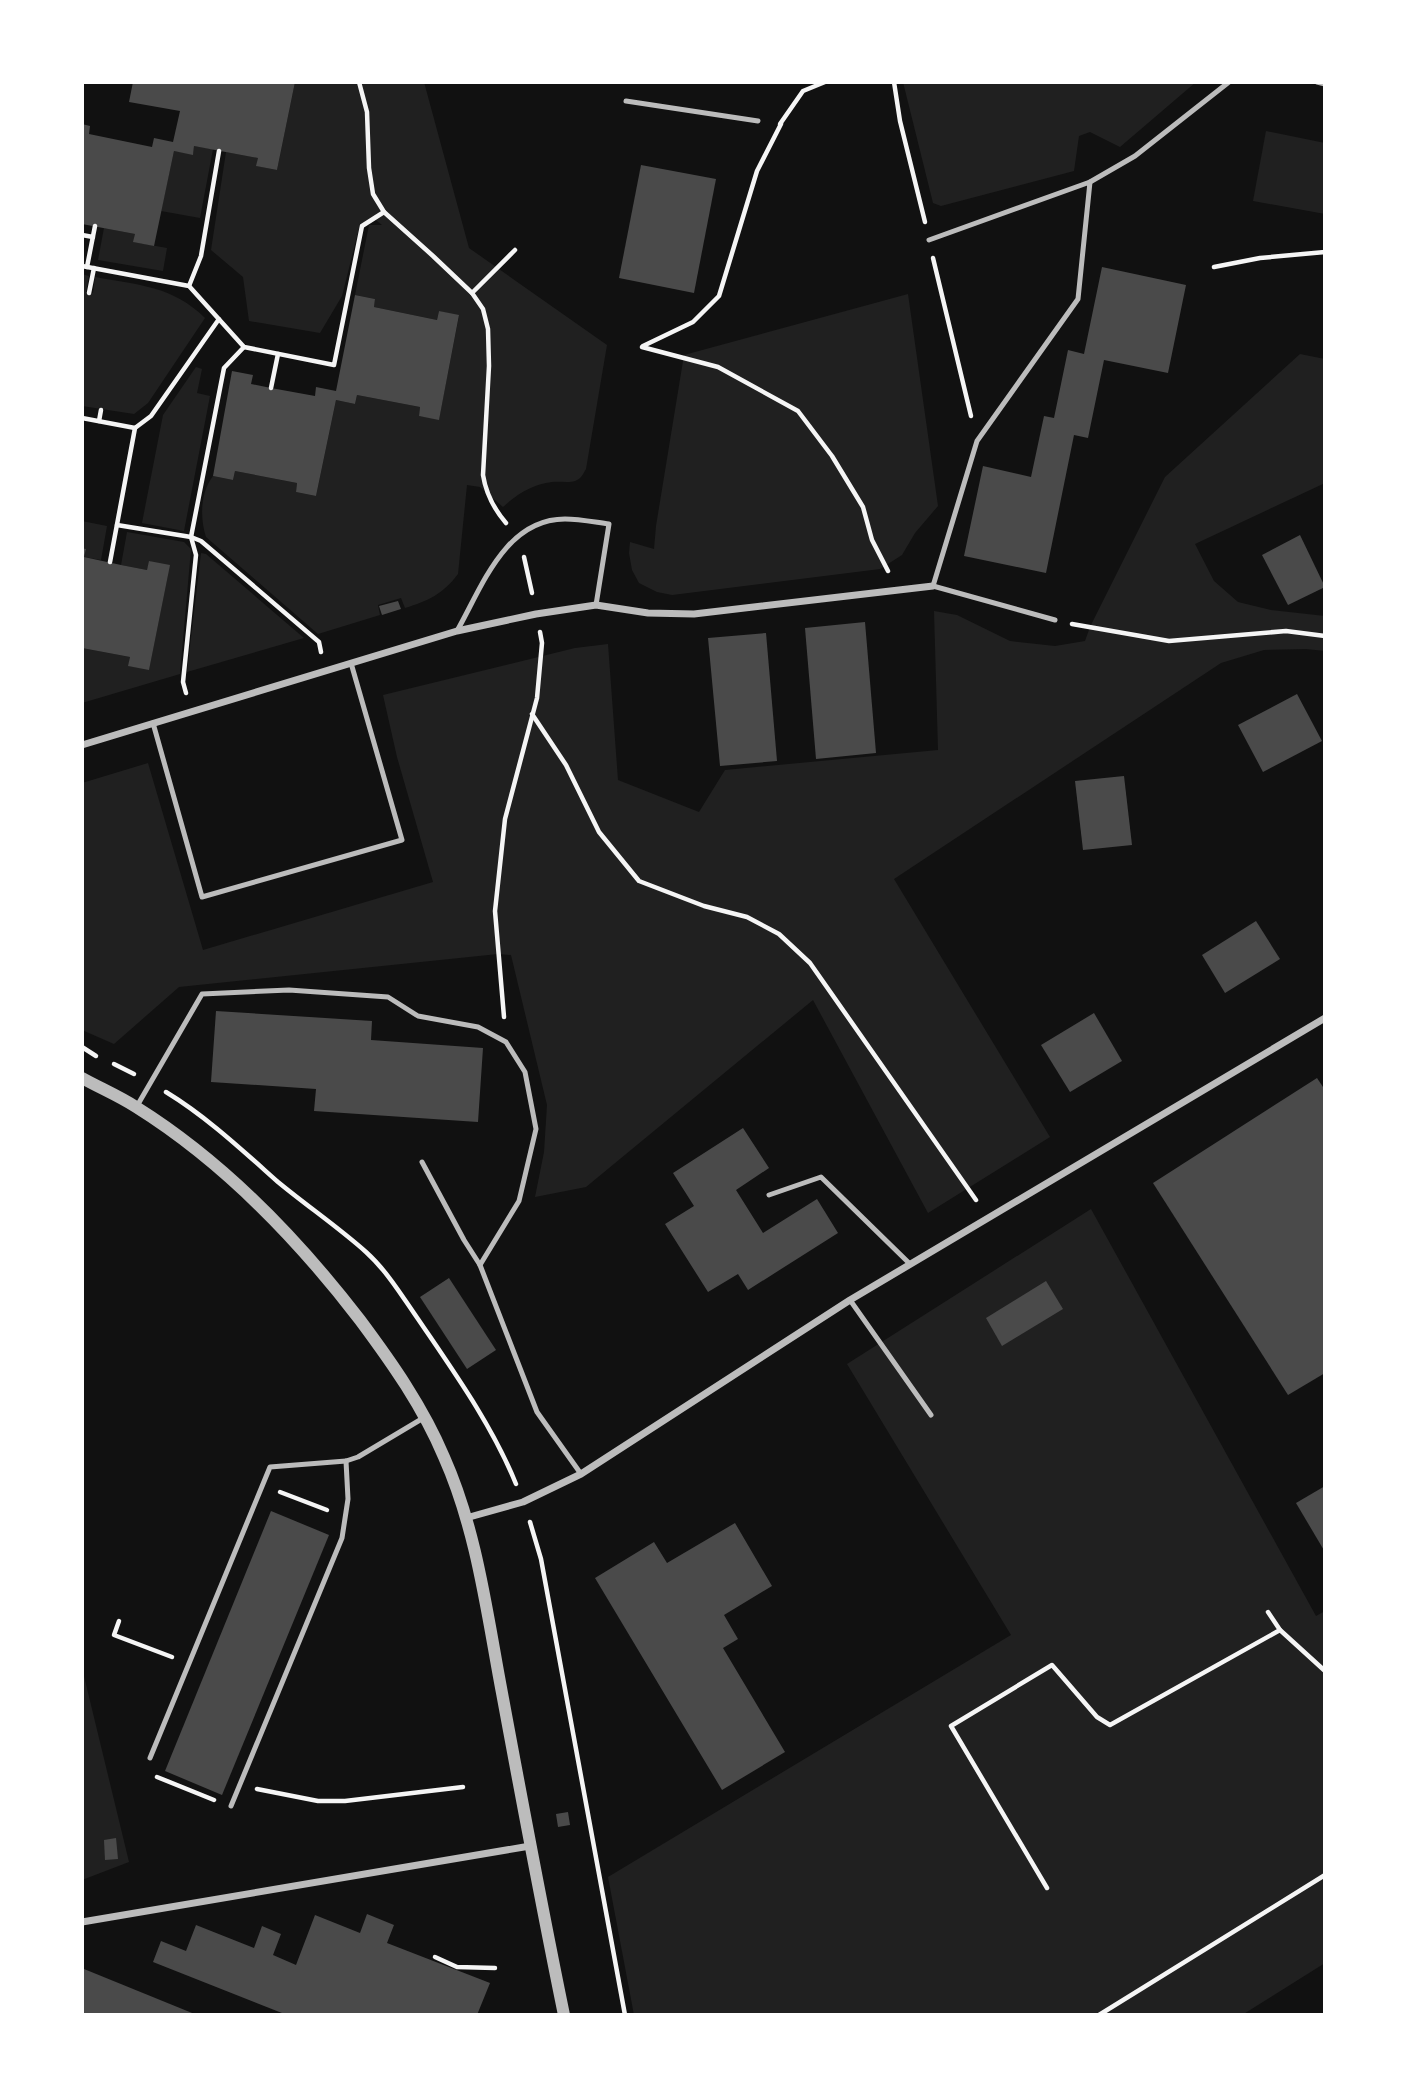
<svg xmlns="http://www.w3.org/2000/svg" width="1407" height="2097" font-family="Raleway,sans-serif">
<rect width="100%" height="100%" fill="#111"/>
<g fill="#202020">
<path d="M 295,82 L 424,82 L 469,248 L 607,345 L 586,469 C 583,474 581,479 575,481 C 568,483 560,481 552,482 C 533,484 517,494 503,507 L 480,487 L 467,485 L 458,574 C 443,594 428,601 405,608 L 401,598 L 378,605 L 380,615 L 318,634 L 206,537 C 200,518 200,493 213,476 L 233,480 L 235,471 L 297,483 L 296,492 L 316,496 L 336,400 L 355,404 L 357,395 L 420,407 L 419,416 L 439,419 L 459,316 L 439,311 L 437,320 L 374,307 L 375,299 L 355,295 L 369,225 L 382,225 L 372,217 L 360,224 L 342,296 L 320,333 L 249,321 L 243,277 L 211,250 L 226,152 L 258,158 L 257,166 L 277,170 Z"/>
<polygon points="903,82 1196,82 1120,147 1090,132 1079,136 1074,171 941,206 933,203"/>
<polygon points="1266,131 1325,143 1325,214 1253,201"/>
<polygon points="194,146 213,149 200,218 161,211 174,151 193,154"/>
<polygon points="104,228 135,234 134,242 167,248 163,271 98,260"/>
<path d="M 82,274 L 89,276 L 86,292 L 93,293 L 95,277 C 138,285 173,286 205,318 L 148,403 L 134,414 L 82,406 Z"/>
<polygon points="908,294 938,506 915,533 902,555 880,569 672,595 657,592 639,583 632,570 629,553 630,542 654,549 656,526 684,355"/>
<polygon points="1300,354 1325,359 1325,483 1195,544 1214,581 1238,602 1271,610 1325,616 1325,651 1306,649 1264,650 1221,663 894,879 1050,1137 928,1213 813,1000 586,1187 535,1197 544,1152 547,1105 511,955 498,954 179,987 114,1044 82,1030 82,783 148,763 203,950 433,882 397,757 383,695 575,648 608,644 618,780 699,812 725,770 938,750 934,611 957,615 1010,641 1055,646 1085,641 1090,627 1165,477"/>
<polygon points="196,367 202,369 197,393 210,396 184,531 142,523 163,415"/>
<polygon points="82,521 107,526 101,560 84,557 86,549 82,548"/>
<polygon points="127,532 184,542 191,549 180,674 82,703 82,648 130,657 129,666 149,669 168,574 150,561 147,570 121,565"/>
<polygon points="201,553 206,554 304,638 187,672"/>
<polygon points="1091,1209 1316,1616 1325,1611 1325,1963 1242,2015 634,2015 608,1877 1011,1635 847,1364"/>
<polygon points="82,1668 129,1862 82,1880"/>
</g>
<g fill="#4a4a4a">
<polygon points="133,82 295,82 277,170 256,166 258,158 194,146 193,155 174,151 154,246 133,242 135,234 82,224 82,124 90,126 89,134 152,147 154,138 173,142 180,111 129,102"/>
<polygon points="641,165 716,179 694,293 619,278"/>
<polygon points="1102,267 1186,285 1168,373 1104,360 1088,438 1074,435 1046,573 964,556 983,466 1031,477 1044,416 1054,418 1068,350 1084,354"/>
<polygon points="355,295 375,299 374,307 437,320 439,311 459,315 439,420 419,416 420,407 357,395 355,404 336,400 316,496 296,492 297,483 235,471 233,480 213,476 232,371 253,375 251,384 271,388 315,396 316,387 336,391"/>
<polygon points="1300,535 1325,587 1288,605 1262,555"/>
<polygon points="82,548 86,549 84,557 121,565 147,570 149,561 170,565 149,670 128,666 130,657 82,648"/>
<polygon points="398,601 401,609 382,615 379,606"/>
<polygon points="865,622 876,753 816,759 805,628"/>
<polygon points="766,633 777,761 720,766 708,638"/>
<polygon points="1297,694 1322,741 1263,772 1238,725"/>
<polygon points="1124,776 1132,845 1083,850 1075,781"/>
<polygon points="1256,921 1280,959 1225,993 1202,955"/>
<polygon points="216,1011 372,1021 371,1040 483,1048 478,1122 314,1111 316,1089 211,1082"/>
<polygon points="1094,1013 1122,1061 1070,1092 1041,1045"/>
<polygon points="1317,1078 1325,1090 1325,1373 1288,1395 1153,1183"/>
<polygon points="743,1128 769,1168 736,1190 763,1233 817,1199 838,1233 748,1290 738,1274 708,1292 665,1224 694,1206 673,1173"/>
<polygon points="449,1278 496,1350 467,1369 420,1297"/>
<polygon points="1046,1281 1063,1309 1002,1346 986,1318"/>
<polygon points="1325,1486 1325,1552 1296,1503"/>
<polygon points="271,1511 329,1535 222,1795 165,1771"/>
<polygon points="735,1523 772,1586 724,1615 738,1639 723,1648 785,1752 722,1790 595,1578 654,1542 667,1563"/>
<polygon points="568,1812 570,1825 558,1827 556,1814"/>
<polygon points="116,1838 118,1859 105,1860 104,1840"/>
<polygon points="367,1914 394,1925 387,1943 490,1983 477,2015 287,2015 153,1962 161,1941 186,1951 196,1925 254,1948 262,1926 281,1934 273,1955 296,1965 315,1915 360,1933"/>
<polygon points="84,1969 197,2015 82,2015"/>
</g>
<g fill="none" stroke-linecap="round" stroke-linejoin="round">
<g stroke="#f5f5f5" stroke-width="4.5">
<path d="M 359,82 L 367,112 L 369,168 L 373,194 L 384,212 L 433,256 L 472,293 L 483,309 L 488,329 L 489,366 L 483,475 C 486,494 494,509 506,523"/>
<polyline points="894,82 900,121 925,222"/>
<polyline points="780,124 803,91 825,82"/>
<polyline points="82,235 93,237"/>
<polyline points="933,258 971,416"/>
<polyline points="82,266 189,286 244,347 334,365 362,226 384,212"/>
<polyline points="87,267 95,226"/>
<polyline points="1214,267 1260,258 1325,252"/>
<polyline points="189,286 201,256 219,151"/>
<polyline points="89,293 94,268"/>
<polyline points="472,293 515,250"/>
<polyline points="643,346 693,322 719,296 757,171 781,124"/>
<polyline points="642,347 718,367 798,411 832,456 863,507 872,540 888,571"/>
<polyline points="271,388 278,354"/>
<polyline points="82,418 135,428 151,416 219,319"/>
<polyline points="99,421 101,410"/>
<polyline points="117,525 191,537 201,541 319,642 321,652"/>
<polyline points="524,557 532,593"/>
<polyline points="110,562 135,428"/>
<polyline points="1072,624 1169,641 1286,631 1325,636"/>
<polyline points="186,693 183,682 196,555 191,537 224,368 244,347"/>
<polyline points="532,714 566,765 599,832 639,881 704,906 747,917 779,934 810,963 976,1200"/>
<polyline points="504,1017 495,911 505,819 537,698 542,643 540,632"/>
<polyline points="82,1047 96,1056"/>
<polyline points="114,1064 134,1074"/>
<path d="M 166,1092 C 207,1117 242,1150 278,1182 C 307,1206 338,1227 366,1252 C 387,1271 402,1296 418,1319 C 454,1372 492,1425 516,1484"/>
<polyline points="280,1492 327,1510"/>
<polyline points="530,1522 541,1559 625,2015"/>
<polyline points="1268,1612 1280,1630 1325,1671"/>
<polyline points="119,1621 114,1635 172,1657"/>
<polyline points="157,1777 214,1800"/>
<polyline points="257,1789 318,1801 345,1801 463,1787"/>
<polyline points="1047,1888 951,1726 1052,1665 1097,1717 1110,1725 1280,1630"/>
<polyline points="435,1957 457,1967 495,1968"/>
<polyline points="1099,2015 1325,1875"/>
</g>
<g stroke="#bcbcbc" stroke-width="5">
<polyline points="1317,82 1325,84"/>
<polyline points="626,101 758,121"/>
<polyline points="1090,182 1135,156 1229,82"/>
<polyline points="929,240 1090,182 1078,299 977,441 933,586 1055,620"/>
<path d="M 457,631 C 482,587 505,519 565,519 C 579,519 594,522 609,524 L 596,605"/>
<polyline points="153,723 202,897 402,840 351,663"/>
<polyline points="137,1106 202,994 289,990 388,997 418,1016 478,1027 506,1042 525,1072 536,1129 519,1201 480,1265"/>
<polyline points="422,1162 464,1240 480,1265 537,1412 581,1474"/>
<polyline points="769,1195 821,1177 910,1264"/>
<polyline points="850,1300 931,1415"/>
<polyline points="150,1758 270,1467 346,1461 358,1457 425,1417"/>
<polyline points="231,1806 342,1538 348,1499 346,1461"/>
</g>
<g stroke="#bcbcbc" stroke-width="7">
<polyline points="82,745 457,631 536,614 596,605 648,613 694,614 933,586"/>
<polyline points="466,1518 523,1502 581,1474 850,1300 1325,1018"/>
<polyline points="82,1922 530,1846"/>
</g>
<path stroke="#bcbcbc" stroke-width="12" d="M 82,1078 C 100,1088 119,1096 136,1107 C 224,1162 297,1238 360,1320 C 392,1363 423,1407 444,1457 C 477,1531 487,1614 502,1693 C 522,1801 542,1908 564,2015"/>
</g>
<rect width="1407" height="2097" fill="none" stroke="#ffffff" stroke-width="168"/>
</svg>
